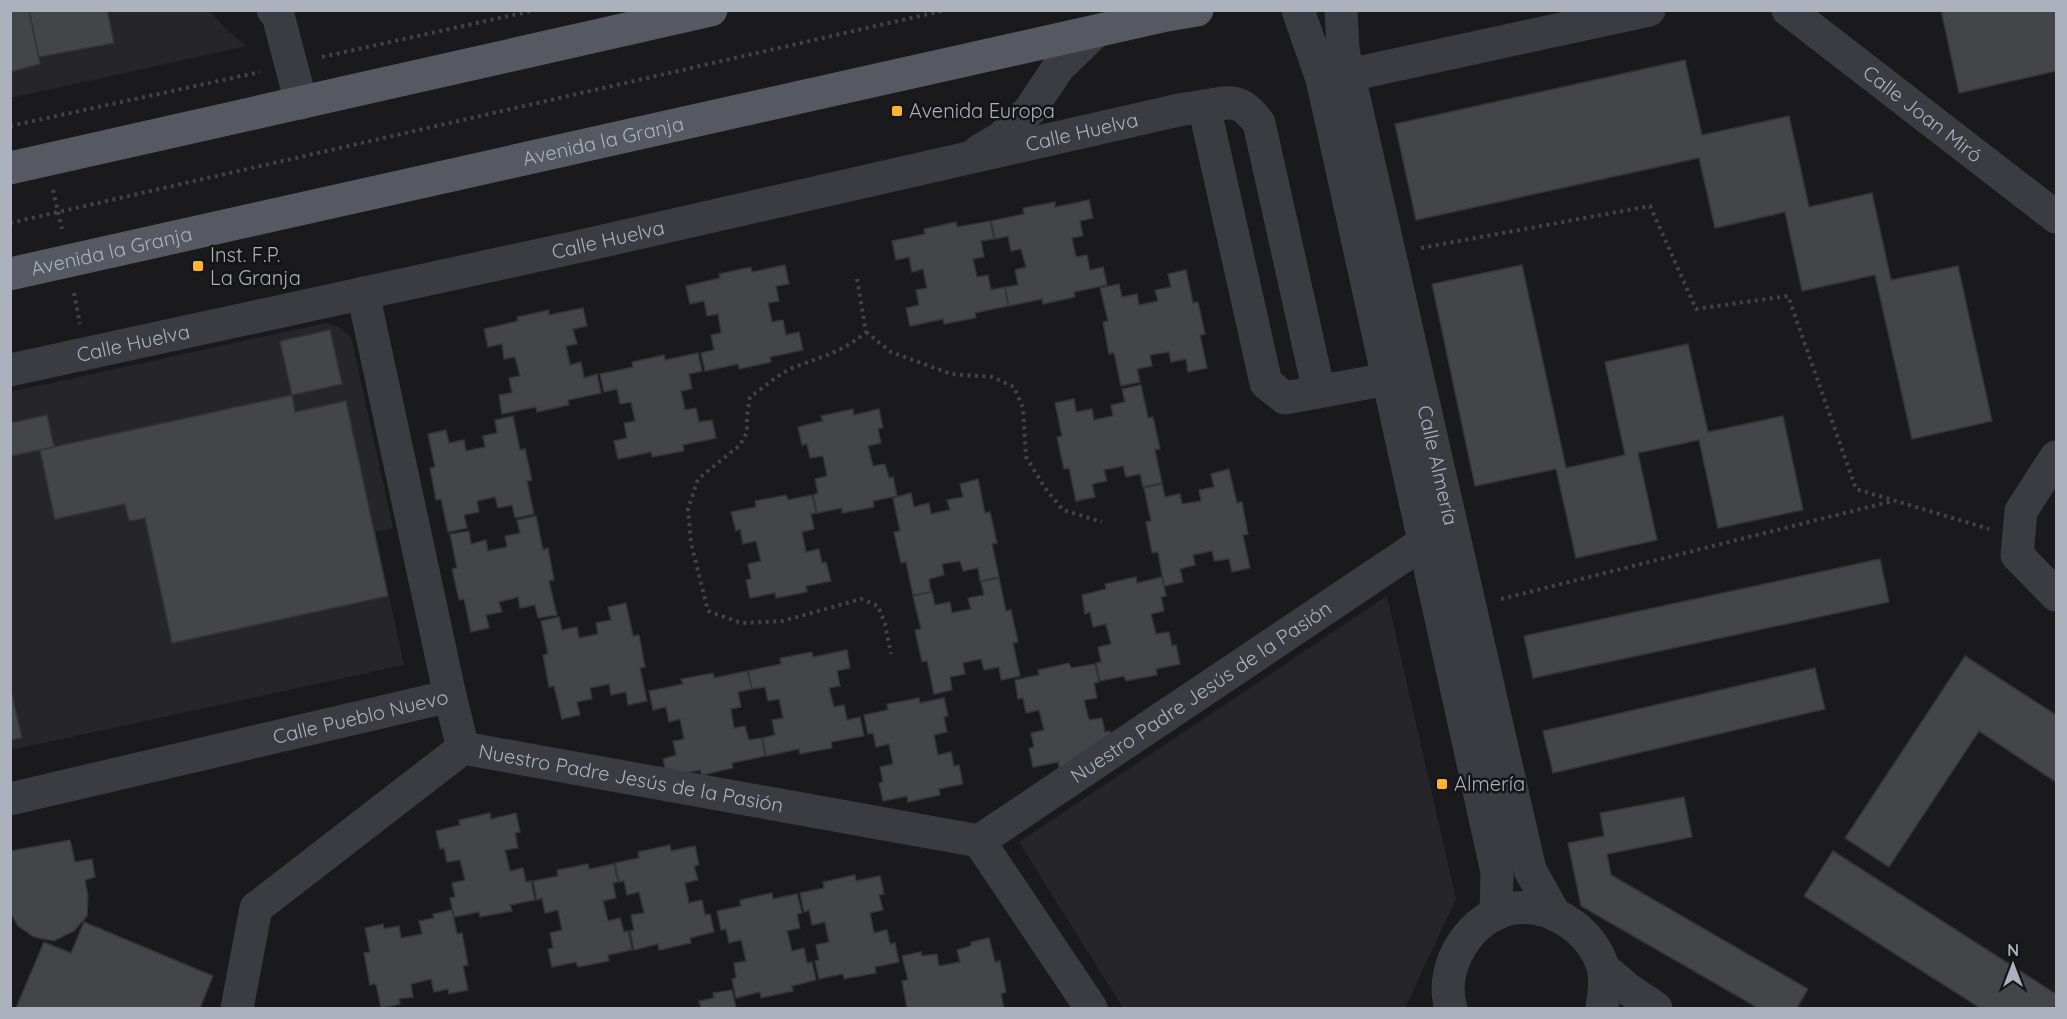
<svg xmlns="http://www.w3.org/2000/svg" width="2067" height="1019" font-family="Quicksand,sans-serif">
<rect width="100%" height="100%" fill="#1a1a1c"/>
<g fill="#26262a">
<polygon points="10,11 210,11 226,29 246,46 11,98"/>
<polygon points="326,323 337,326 351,337 393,528 375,532 404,665 11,750 10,392"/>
<polygon points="1387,596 1456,899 1405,1008 1123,1008 1019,842"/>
</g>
<g fill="#444549" stroke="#343439" stroke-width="1.5">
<polygon points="10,10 29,10 40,64 10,72"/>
<polygon points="29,10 107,10 114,43 39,57"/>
<polygon points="1941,10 2056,10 2056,71 1959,93"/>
<polygon points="1685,60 1702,135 1789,116 1809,207 1872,193 1891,280 1958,266 1992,421 1912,439 1875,275 1802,291 1785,212 1715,228 1699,158 1416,220 1395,124"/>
<polygon points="1089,200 1093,218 1080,221 1083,236 1072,238 1076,257 1087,255 1090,270 1103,267 1107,285 1074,292 1075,297 1043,304 1042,299 1009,306 1005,287 1018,285 1015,270 1026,267 1021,249 1011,251 1008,236 995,239 991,221 1024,214 1023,208 1055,202 1055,207"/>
<polygon points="990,221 994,239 981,241 984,257 973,259 977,277 988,275 991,290 1005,287 1008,306 975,313 976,318 944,324 943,319 910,326 906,308 919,305 916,290 927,288 923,269 912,272 909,257 896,260 892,241 925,234 924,229 956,222 957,227"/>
<polygon points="785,265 789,284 776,286 779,301 768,303 772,322 783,320 786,335 799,332 803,350 770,357 771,362 739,369 738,364 705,371 701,353 714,350 711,335 721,333 718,314 707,316 704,301 690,304 686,286 720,278 719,274 751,267 752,272"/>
<polygon points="1522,265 1566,468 1625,455 1605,362 1688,344 1708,432 1783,416 1803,510 1718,528 1699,440 1638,453 1657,540 1576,558 1556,469 1475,486 1432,284"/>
<polygon points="1186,270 1193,303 1198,302 1205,334 1200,335 1207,368 1188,372 1186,359 1171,362 1169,352 1150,355 1152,366 1137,369 1140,382 1121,386 1114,353 1109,354 1103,322 1108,321 1100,288 1119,284 1122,297 1137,294 1139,305 1158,301 1155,290 1171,287 1168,274"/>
<polygon points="583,308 587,326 573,329 577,344 566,346 570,365 581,362 584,378 597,374 601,393 568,400 569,405 537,412 536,407 502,414 499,395 512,393 509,378 520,376 515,357 504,359 502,344 488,347 484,329 518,321 517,317 549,310 549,315"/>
<polygon points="330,330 342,384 292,395 280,341"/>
<polygon points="698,353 702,371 689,374 692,389 681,391 685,410 696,408 699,422 712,420 716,438 683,445 684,451 652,457 651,452 618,459 614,441 627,438 624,423 635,421 631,402 620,404 617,389 604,392 600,374 633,367 632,362 664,355 665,360"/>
<polygon points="1141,385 1148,418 1153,417 1160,449 1155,450 1162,483 1143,487 1140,474 1126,477 1123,466 1104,470 1107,481 1092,484 1095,497 1076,501 1069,468 1064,469 1057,437 1062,436 1055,403 1074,399 1076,412 1092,409 1094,420 1113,416 1111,405 1125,402 1122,389"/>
<polygon points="292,395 295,412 346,401 388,596 172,643 145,518 129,521 125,504 55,519 40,450"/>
<polygon points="853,409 854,415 879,409 883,428 878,429 881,443 868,446 873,466 885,464 889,478 893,477 897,496 873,501 874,507 842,513 842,508 817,513 813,495 818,493 815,479 827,476 823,456 810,458 807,444 802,445 798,427 823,421 821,416"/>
<polygon points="47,415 54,447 10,456 10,423"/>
<polygon points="513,416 520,450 525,449 532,480 527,481 534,514 515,518 512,505 498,508 495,497 477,501 479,512 464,515 467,528 448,532 441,499 436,500 430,468 435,467 428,434 446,430 449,443 464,440 466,451 485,447 483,436 497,433 495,420"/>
<polygon points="1229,469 1237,503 1242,502 1248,534 1243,535 1250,568 1232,572 1229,559 1214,561 1212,551 1193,555 1195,565 1180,569 1183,582 1164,586 1158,552 1152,553 1146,522 1151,521 1144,488 1162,484 1165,497 1180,494 1182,504 1201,501 1199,490 1214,487 1211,474"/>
<polygon points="978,479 985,513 990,512 997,543 992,544 999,577 980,581 978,568 963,571 960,561 942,564 944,575 929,579 931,592 913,595 906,562 901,563 894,532 900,531 893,498 911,493 914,507 929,503 931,514 950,510 947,500 963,497 960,484"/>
<polygon points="786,495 788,500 812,495 816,513 811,514 814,529 802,532 806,552 819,549 822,563 826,562 831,581 806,586 807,592 776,598 775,593 750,598 746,580 751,579 748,564 761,561 756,541 743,544 740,529 736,531 731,512 756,507 755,501"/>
<polygon points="536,516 543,550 548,548 554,580 549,581 557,615 538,618 535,605 520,608 518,597 499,602 502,612 486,615 489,628 471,632 464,599 459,600 452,569 457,568 450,534 469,531 471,544 486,540 488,551 507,547 505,536 520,533 517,520"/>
<polygon points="1880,559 1889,602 1533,678 1524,636"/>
<polygon points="1136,577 1137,583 1162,577 1166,596 1161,597 1164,611 1151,614 1156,634 1169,632 1172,646 1176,645 1180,664 1156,669 1157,675 1126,681 1124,676 1100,681 1096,663 1101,662 1098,647 1111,644 1106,624 1093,627 1090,612 1085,614 1082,595 1106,589 1105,584"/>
<polygon points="999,578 1006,611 1011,610 1018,642 1013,643 1020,676 1001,680 999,667 984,670 981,659 963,663 965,674 950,677 952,690 934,694 927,661 922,662 915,630 921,629 913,596 932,592 935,605 950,602 952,613 971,609 968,598 984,595 981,582"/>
<polygon points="626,603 633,636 639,635 645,667 640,668 647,701 628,705 626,692 611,695 609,684 590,688 592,699 577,702 580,715 562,719 554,686 549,687 543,655 548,654 541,621 559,617 562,630 577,627 579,638 598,634 596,623 611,620 608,607"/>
<polygon points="847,650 850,668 837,671 840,686 829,688 834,707 844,705 847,720 860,717 864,736 831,742 832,748 800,754 799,749 766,756 762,738 775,735 772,720 783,718 779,699 768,701 765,687 752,689 748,671 781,664 780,658 812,652 813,657"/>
<polygon points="1965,656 2056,715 2056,782 1979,731 1889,867 1845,838"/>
<polygon points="1069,663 1071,668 1095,664 1099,682 1094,683 1097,698 1084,700 1089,720 1102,718 1105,732 1110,731 1113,750 1090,761 1059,767 1058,762 1033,767 1029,748 1034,747 1031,733 1044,730 1039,710 1026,713 1023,698 1018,699 1015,680 1039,675 1038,670"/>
<polygon points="1815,668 1825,709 1553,773 1543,731"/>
<polygon points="747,671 752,689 738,692 741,707 731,709 734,728 745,726 749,740 762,738 765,756 732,763 733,768 702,775 700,770 667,777 663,759 676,755 673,741 684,739 680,719 669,722 666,707 653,710 649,691 683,684 681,679 713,673 714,678"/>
<polygon points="10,686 22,738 10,740"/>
<polygon points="919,698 920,703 944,698 948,716 944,717 947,732 934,735 938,755 951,752 954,766 959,765 963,784 939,789 940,795 908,802 907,796 883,801 879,783 883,782 880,767 893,764 889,744 876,747 873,733 868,734 864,715 888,710 887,704"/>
<polygon points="1684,797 1692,837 1607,854 1611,875 1808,989 1797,1008 1758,1008 1581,906 1568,843 1604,836 1600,813"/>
<polygon points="490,813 491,819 516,813 520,832 515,833 518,848 505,850 510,871 523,868 526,882 531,881 535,900 510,905 512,911 480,917 479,912 454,917 450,898 455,897 452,883 465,880 460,860 447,862 444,848 440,849 436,831 460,825 459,820"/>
<polygon points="70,840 75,862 92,859 95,877 85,880 88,896 87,916 74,931 54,941 34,937 18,926 10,912 10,851"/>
<polygon points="670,845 671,851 695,846 699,865 694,866 698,880 685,883 689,903 702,900 705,915 710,914 714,932 690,938 691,943 659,950 658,944 634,950 630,931 634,930 631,915 644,913 639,892 627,895 624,881 619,882 615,863 639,858 638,852"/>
<polygon points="1833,851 2056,994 2056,1004 2054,1008 1980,1008 1804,896"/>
<polygon points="588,864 589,869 614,864 618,882 613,883 616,898 603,901 608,921 620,918 624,932 628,931 632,950 608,955 609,961 578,967 576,962 552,967 548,949 553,948 550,933 562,930 558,910 545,913 542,898 537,900 533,881 558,876 557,870"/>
<polygon points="855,875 856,881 880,876 884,894 879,895 883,910 870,913 874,933 887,930 890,944 895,943 899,962 875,967 876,973 844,979 843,974 819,979 815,961 819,960 816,945 829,942 825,922 812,925 809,910 804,912 800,893 824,888 823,882"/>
<polygon points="772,893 773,899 797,894 802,913 797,914 800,928 787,931 792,951 804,948 807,963 812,962 816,980 792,986 793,991 761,998 760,992 736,998 732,979 736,978 734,963 746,961 741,940 729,943 726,929 721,930 717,911 741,906 740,900"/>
<polygon points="452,910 457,934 462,933 468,965 463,966 468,990 449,994 448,989 434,992 431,979 411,984 413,997 399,999 400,1004 381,1008 376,984 370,985 364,953 370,952 365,928 383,924 384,929 399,926 401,938 422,934 419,921 434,918 433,914"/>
<polygon points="84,922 213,976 200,1008 16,1008 44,942 71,953"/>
<polygon points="989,938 995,962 1000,961 1006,992 1001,994 1004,1008 907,1008 902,981 908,980 902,956 921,952 922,956 937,954 939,966 960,962 957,950 971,946 971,942"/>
<polygon points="732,990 736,1008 701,1008 699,1001 714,998 713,993"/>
</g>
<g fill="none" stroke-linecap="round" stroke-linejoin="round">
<g stroke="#404349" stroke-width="4" stroke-dasharray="3 4.5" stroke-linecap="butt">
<polyline points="322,57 536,10"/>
<polyline points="10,126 260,72"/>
<polyline points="53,190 62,229"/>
<polyline points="10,223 946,10"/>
<polyline points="1421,248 1650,206 1696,309 1788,296 1856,489 1989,529"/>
<path d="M 857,279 L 866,332 C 844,352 817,358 790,369 C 776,376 763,388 750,397 L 747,415 L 747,432 L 740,445 L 698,479 L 688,509 L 691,543 L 708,611 L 741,623 L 783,621 L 861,599 L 878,606 L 885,624 L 891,654"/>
<polyline points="74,293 80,324"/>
<polyline points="866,332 891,352 951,374 992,377 1014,387 1023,408 1026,457 1045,488 1063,510 1102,522"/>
<polyline points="1501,599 1893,501"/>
</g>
<g stroke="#3a3c42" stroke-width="33">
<polyline points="273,10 278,15 301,103"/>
<polyline points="1298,10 1322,79 1497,872 1496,914"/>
<path id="s1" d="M 1341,10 L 1343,50 L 1530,870 L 1555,915"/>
<path id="s2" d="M 1788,10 L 2056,217"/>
<polyline points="1349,75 1649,10"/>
<path d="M 1204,106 C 1234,101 1240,99 1259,123 L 1319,392"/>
<polyline points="979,151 1001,138 1030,110 1058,68 1095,32"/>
<polyline points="363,293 450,696 463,748"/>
<path id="s3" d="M 10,370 L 581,246 L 1179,110 L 1204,106 L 1266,383 L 1285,398 L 1388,379"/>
<polyline points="2056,457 2021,511 2017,555 2056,595"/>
<path id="s4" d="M 10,799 L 450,696"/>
<polyline points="979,841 1091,1008"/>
<polyline points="1604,969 1629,990 1656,1008"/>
<path id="s5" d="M 237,1008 L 256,908 L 463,748 L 979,841 L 1423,543"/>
<path d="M 1451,1008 C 1438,967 1471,914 1515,908 C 1553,903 1592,932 1603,967 C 1606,978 1604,998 1602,1008"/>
</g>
<g stroke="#565961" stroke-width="33">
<polyline points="10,168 711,10"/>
<path id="s6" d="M 10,274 L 1167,15 L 1197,10"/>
</g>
</g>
<g fill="#ffb42f" stroke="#151517" stroke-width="2">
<rect x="891" y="105" width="12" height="12" rx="3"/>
<rect x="192" y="260" width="12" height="12" rx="3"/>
<rect x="1436" y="778" width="12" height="12" rx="3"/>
</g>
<g text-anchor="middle" stroke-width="5" stroke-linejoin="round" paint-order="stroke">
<g font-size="20" fill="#abb1bd" stroke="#151517" text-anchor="start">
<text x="909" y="118">Avenida Europa</text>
<text x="210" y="262">Inst. F.P.<tspan x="210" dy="23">La Granja</tspan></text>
<text x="1454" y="791">Almería</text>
</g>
<g font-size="20" fill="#abb1bd" stroke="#151517">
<text dy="7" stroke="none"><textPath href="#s2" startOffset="170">Calle Joan Miró</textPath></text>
<text dy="7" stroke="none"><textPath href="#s3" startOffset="1098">Calle Huelva</textPath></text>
<text dy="7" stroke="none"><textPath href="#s6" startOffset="608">Avenida la Granja</textPath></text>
<text dy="7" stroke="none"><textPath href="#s3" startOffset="612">Calle Huelva</textPath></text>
<text dy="7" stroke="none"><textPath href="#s6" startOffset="104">Avenida la Granja</textPath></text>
<text dy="7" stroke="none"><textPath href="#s3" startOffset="126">Calle Huelva</textPath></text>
<text dy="7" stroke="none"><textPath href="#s1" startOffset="466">Calle Almería</textPath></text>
<text dy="7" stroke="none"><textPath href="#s5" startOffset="1155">Nuestro Padre Jesús de la Pasión</textPath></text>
<text dy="7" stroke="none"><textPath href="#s4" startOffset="360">Calle Pueblo Nuevo</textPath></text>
<text dy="7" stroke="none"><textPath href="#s5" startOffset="534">Nuestro Padre Jesús de la Pasión</textPath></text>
</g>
</g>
<rect width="2067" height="1019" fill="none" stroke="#abb1bd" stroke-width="24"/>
<g transform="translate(2013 965)" stroke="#151517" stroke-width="4.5" paint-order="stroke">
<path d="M0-4.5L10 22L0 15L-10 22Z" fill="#abb1bd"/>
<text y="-9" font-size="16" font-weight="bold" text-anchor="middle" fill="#abb1bd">N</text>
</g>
</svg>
